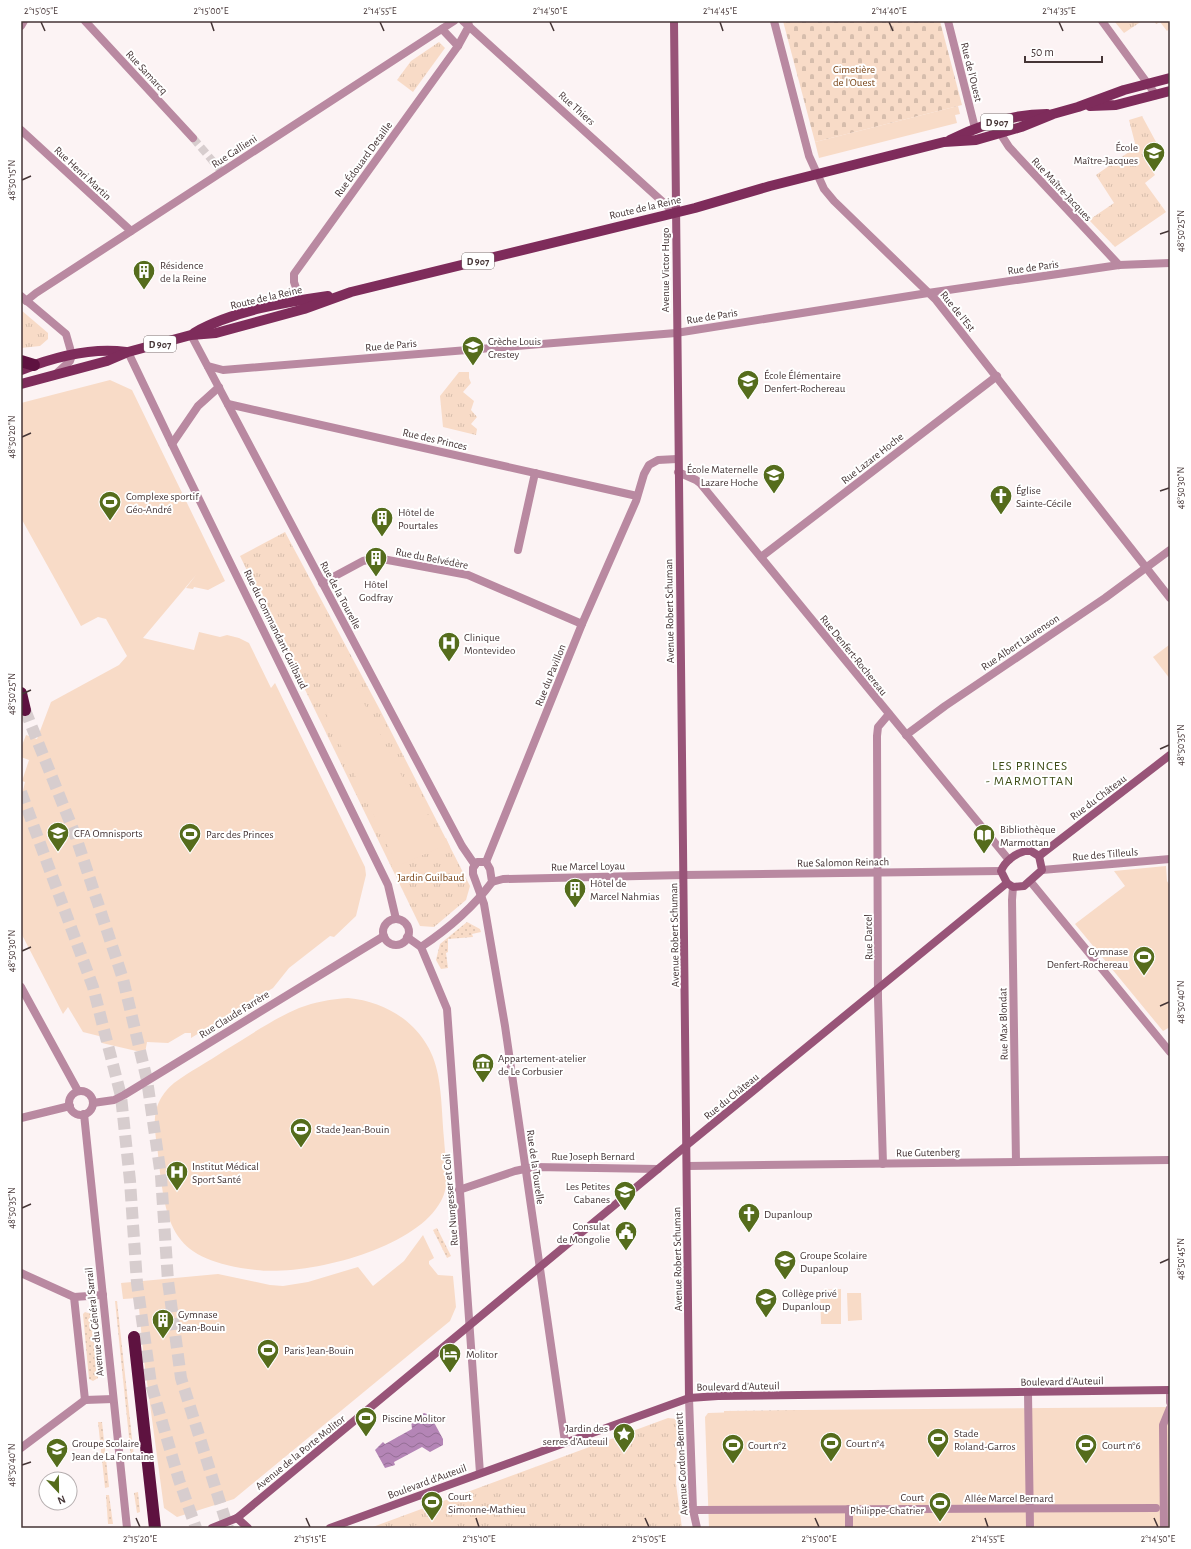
<svg xmlns="http://www.w3.org/2000/svg" width="1191" height="1549" font-family="'Alegreya Sans',sans-serif">
<defs>
<pattern id="grass-dots" width="8" height="8" patternUnits="userSpaceOnUse"><rect width="8" height="8" fill="#f8dbc7"/><path d="M2 2h.1M6 6h.1" fill="none" stroke="#d6bdac" stroke-width="1.8" stroke-linecap="round"/></pattern>
<pattern id="cemetery-stones" width="16" height="16" patternUnits="userSpaceOnUse"><rect width="16" height="16" fill="#f8dbc7"/><path d="M2 7V4a2 2 0 0 1 4 0v3zM10 15v-3a2 2 0 0 1 4 0v3z" fill="#d6bdac"/></pattern>
<pattern id="park-tufts" width="24" height="20" patternUnits="userSpaceOnUse"><rect width="24" height="20" fill="#f8dbc7"/><path d="M3 7l-1-3M5 7V3M7 7l1-3M15 17l-1-3M17 17v-4M19 17l1-3" fill="none" stroke="#d6bdac"/></pattern>
<pattern id="water-waves" width="16" height="10" patternUnits="userSpaceOnUse"><rect width="16" height="10" fill="#b485b6"/><path d="M0 5q4-4 8 0t8 0" fill="none" stroke="#946e95"/></pattern>
</defs>
<rect width="100%" height="100%" fill="#fcf3f4"/>
<g fill="url(#grass-dots)">
<polygon points="467,922 480,929 481,932 472,934 473,937 448,939 448,952 446,953 448,968 441,969 436,960 440,944"/>
<polygon points="437,1228 451,1256 447,1258 433,1230"/>
<polygon points="115,1301 117,1301 134,1457 131,1457"/>
<polygon points="85,1312 91,1314 98,1378 93,1381 89,1379 83,1314"/>
<polygon points="802,1410 802,1413 724,1414 724,1411"/>
<polygon points="98,1422 102,1422 109,1487 105,1488"/>
<polygon points="138,1492 140,1512 137,1513 134,1493"/>
<polygon points="106,1495 109,1495 113,1524 108,1524"/>
</g>
<polygon fill="url(#cemetery-stones)" points="783,21 940,21 962,105 815,142"/>
<g fill="url(#park-tufts)">
<polygon points="1114,21 1142,21 1124,33"/>
<polygon points="1154,21 1170,21 1170,28 1167,31 1160,22 1156,24"/>
<polygon points="439,42 445,48 413,92 397,80 411,61"/>
<polygon points="1142,116 1162,153 1147,163 1155,175 1145,183 1166,212 1115,247 1089,220 1114,203 1096,175 1136,147 1129,120"/>
<polygon points="21,310 48,333 48,339 40,346 21,348"/>
<polygon points="459,372 469,372 469,378 471,383 463,392 474,401 471,410 477,417 471,424 477,429 476,435 443,427 440,396"/>
<polygon points="285,532 379,708 470,886 466,900 434,927 420,926 240,556"/>
<polygon points="668,1418 677,1419 677,1424 676,1484 682,1528 370,1528"/>
</g>
<g fill="#f8dbc7">
<polygon points="958,106 960,114 955,115 957,123 819,158 815,142"/>
<polygon points="110,380 132,390 225,581 208,590 194,587 193,589 186,588 196,575 143,638 194,650 199,632 220,637 227,635 239,638 249,643 271,688 275,683 365,867 366,875 356,916 334,937 330,936 289,968 273,988 191,1038 191,1033 185,1033 168,1043 147,1042 145,1053 102,1043 103,1037 83,1032 68,1007 63,1014 21,933 21,799 25,782 22,781 29,760 21,757 21,748 26,735 37,739 51,702 119,665 127,656 106,619 98,617 81,626 21,518 21,403"/>
<polygon points="1169,645 1170,646 1170,679 1153,657"/>
<polygon points="355,686 408,788 413,787 440,838 446,838 450,847 439,848 402,864 397,875 391,866 393,857 321,703"/>
<polygon points="1166,866 1167,881 1170,886 1170,1027 1163,1031 1075,924 1125,886 1114,871"/>
<path d="M 348,998 C 392,1002 430,1030 438,1075 C 442,1096 442,1118 444,1139 C 445,1159 451,1183 441,1201 C 415,1250 306,1276 256,1270 C 172,1260 166,1230 158,1154 C 156,1137 151,1116 160,1100 C 163,1094 169,1087 174,1083 C 190,1071 208,1062 224,1051 C 249,1036 273,1019 299,1008 C 315,1002 331,999 348,998 Z"/>
<polygon points="423,1235 434,1258 429,1261 429,1264 438,1275 453,1276 456,1307 450,1321 234,1499 177,1517 164,1508 144,1360 138,1298 123,1299 121,1283 218,1274 270,1285 283,1286 308,1282 358,1267 373,1286 404,1261"/>
<polygon points="841,1289 841,1324 821,1324 820,1290"/>
<polygon points="847,1293 861,1293 862,1320 848,1321"/>
<polygon points="1170,1407 1170,1528 709,1528 705,1417 708,1413 802,1410"/>
<polygon points="438,1517 443,1528 408,1528"/>
</g>
<polygon fill="url(#water-waves)" points="424,1413 430,1415 443,1439 443,1445 430,1452 422,1447 394,1462 395,1465 385,1468 375,1450 383,1442 385,1444 412,1429 411,1420"/>
<g fill="none" stroke-linecap="round" stroke-linejoin="round">
<polyline stroke="#d7cdce" stroke-width="8" stroke-dasharray="8 4" stroke-linecap="butt" points="193,138 222,172"/>
<g stroke="#d7cdce" stroke-width="12" stroke-dasharray="12 6" stroke-linecap="butt">
<polyline points="25,710 76,837 123,979 147,1080 161,1176 168,1281 181,1378 228,1528"/>
<polyline points="21,792 93,987 121,1096 130,1181 137,1283 151,1384 179,1480 196,1528"/>
</g>
<g stroke="#b989a1" stroke-width="8">
<polyline points="85,21 193,138"/>
<polyline points="463,21 675,213"/>
<polyline points="774,21 809,156 824,189 834,201 936,300 1170,598"/>
<polyline points="948,21 975,128"/>
<polyline points="1102,21 1156,95"/>
<polyline points="21,26 24,21"/>
<polyline points="442,29 458,46"/>
<polyline points="997,122 1000,133 1009,147 1119,265"/>
<polyline points="21,130 131,231"/>
<polyline points="21,296 66,334 72,355 70,361 57,373"/>
<polyline points="26,301 36,293 454,21"/>
<polyline points="302,305 294,282 294,274 458,46 469,26 468,21"/>
<polyline points="191,335 462,846 475,865"/>
<polyline points="128,352 172,444 388,885 396,919"/>
<polyline points="208,366 223,370 676,333 928,293 1119,265 1170,263"/>
<polyline points="228,404 637,496"/>
<polyline points="172,444 198,406 219,387"/>
<polyline points="678,472 696,480 700,483 1009,860"/>
<polyline points="518,550 535,473"/>
<polyline points="761,557 997,376"/>
<polyline points="322,583 363,561 377,558 468,575 582,624"/>
<polyline points="906,735 945,706 1105,598 1170,550"/>
<polyline points="486,862 477,862 473,868 473,874 484,904 505,1026 565,1442"/>
<polyline points="486,862 582,624 636,501 644,474 649,465 658,460 677,459"/>
<polyline points="1042,870 1170,859"/>
<polyline points="1030,881 1170,1052"/>
<polyline points="492,882 503,879 684,875 1001,871"/>
<polyline points="1013,887 1012,900 1016,1162"/>
<circle cx="396" cy="932" r="13"/>
<polyline points="407,937 421,947 447,1009 480,1473"/>
<path d="M 421,947 C 448,929 472,909 492,882 L 490,869 L 486,862"/>
<polyline points="21,987 78,1091"/>
<circle cx="81" cy="1103" r="12"/>
<polyline points="93,1103 114,1100 124,1095 384,936"/>
<polyline points="84,1114 127,1528"/>
<polyline points="21,1118 70,1106"/>
<polyline points="883,1164 878,998 877,736 878,727 889,714"/>
<polyline points="687,1166 1170,1160"/>
<polyline points="459,1190 515,1171 534,1167 658,1169"/>
<polyline points="21,1273 74,1297 103,1295"/>
<polyline points="74,1297 85,1400"/>
<polyline points="1170,1390 1170,1402"/>
<polyline points="1028,1393 1030,1528"/>
<polyline points="689,1398 693,1510 697,1528"/>
<polyline points="85,1400 113,1399"/>
<polyline points="21,1448 85,1400"/>
<polyline points="693,1510 1156,1508"/>
<polyline points="849,1528 849,1509"/>
<polyline points="1164,1528 1163,1425 1170,1408"/>
</g>
<g stroke="#985478" stroke-width="8">
<polyline points="674,21 689,1398"/>
<path d="M 1025,851 L 1031,851 L 1039,856 L 1042,870 L 1024,886 L 1013,887 L 1007,883 L 1001,871 C 1005,861 1015,854 1025,851 Z"/>
<polyline points="1039,856 1170,755"/>
<polyline points="237,1518 248,1528"/>
<polyline points="212,1528 237,1518 687,1145 1007,883"/>
<polyline points="330,1528 689,1398 718,1396 1170,1390"/>
</g>
<g stroke="#7e2c5b" stroke-width="10">
<polyline points="1090,106 1116,105 1170,91"/>
<path d="M 950,140 C 980,125 1014,114 1047,114"/>
<path d="M 194,333 C 232,311 285,302 328,296"/>
<path d="M 21,370 C 54,357 91,347 126,352"/>
<polyline points="21,384 107,361 128,352 191,335 216,333 304,309 351,292 695,208 770,186 944,142 976,140 1021,127 1053,114 1078,107 1124,90 1170,78"/>
</g>
<g stroke="#5e1240" stroke-width="12">
<polyline points="21,361 34,365"/>
<polyline points="21,693 25,710"/>
<polyline points="134,1337 155,1528"/>
</g>
</g>
<path fill="none" stroke="#453536" stroke-width="1.5" d="M 41,22 L 45,31M 211,22 L 214,31M 380,22 L 384,31M 550,22 L 554,31M 720,22 L 723,31M 889,22 L 893,31M 1059,22 L 1063,31M 22,180 L 31,176M 1160,234 L 1169,231M 22,437 L 31,433M 1160,491 L 1169,488M 22,694 L 31,690M 1160,749 L 1169,745M 22,951 L 31,947M 1160,1006 L 1169,1002M 22,1208 L 31,1204M 1160,1263 L 1169,1259M 22,1465 L 31,1462M 136,1518 L 140,1527M 306,1518 L 310,1527M 476,1518 L 479,1527M 645,1518 L 649,1527M 815,1518 L 819,1527M 985,1518 L 988,1527M 1154,1518 L 1158,1527"/>
<defs>
<g id="school-pin" transform="scale(1.15)"><path d="M0 17L-7.5 6A9.5 9.5 0 1 1 7.5 6Z" fill="#556c1c" stroke="#fff"/><path d="M0-5L7-2L0 1L-7-2ZM-4 1L0 2.5L4 1V4Q0 6-4 4Z" fill="#fff"/></g>
<g id="building-pin" transform="scale(1.15)"><path d="M0 17L-7.5 6A9.5 9.5 0 1 1 7.5 6Z" fill="#556c1c" stroke="#fff"/><path d="M-4-6H4V6H1V3H-1V6H-4ZM-2.5-4.3h1.7v1.8h-1.7ZM.8-4.3h1.7v1.8H.8ZM-2.5-1h1.7V.8h-1.7ZM.8-1h1.7V.8H.8Z" fill="#fff"/></g>
<g id="church-pin" transform="scale(1.15)"><path d="M0 17L-7.5 6A9.5 9.5 0 1 1 7.5 6Z" fill="#556c1c" stroke="#fff"/><path d="M-1.2-6h2.4v3.5h3.3v2.4h-3.3V6h-2.4V-.1h-3.3v-2.4h3.3Z" fill="#fff"/></g>
<g id="stadium-pin" transform="scale(1.15)"><path d="M0 17L-7.5 6A9.5 9.5 0 1 1 7.5 6Z" fill="#556c1c" stroke="#fff"/><path d="M0-5a6.5 5 0 1 0 0 10a6.5 5 0 1 0 0-10ZM-3.5-1.8h7v3.6h-7Z" fill="#fff"/></g>
<g id="hospital-pin" transform="scale(1.15)"><path d="M0 17L-7.5 6A9.5 9.5 0 1 1 7.5 6Z" fill="#556c1c" stroke="#fff"/><path d="M-5-5h3v3.5h4V-5h3V5h-3V1.5h-4V5h-3Z" fill="#fff"/></g>
<g id="university-pin" transform="scale(1.15)"><path d="M0 17L-7.5 6A9.5 9.5 0 1 1 7.5 6Z" fill="#556c1c" stroke="#fff"/><path d="M0-5L7-2L0 1L-7-2ZM-4 1L0 2.5L4 1V4Q0 6-4 4Z" fill="#fff"/></g>
<g id="library-pin" transform="scale(1.15)"><path d="M0 17L-7.5 6A9.5 9.5 0 1 1 7.5 6Z" fill="#556c1c" stroke="#fff"/><path d="M-6-4Q-3-5.5-.7-3.5V5Q-3 3-6 4ZM6-4Q3-5.5 .7-3.5V5Q3 3 6 4Z" fill="#fff"/></g>
<g id="museum-pin" transform="scale(1.15)"><path d="M0 17L-7.5 6A9.5 9.5 0 1 1 7.5 6Z" fill="#556c1c" stroke="#fff"/><path d="M0-6L6-3V-2H-6V-3ZM-5-1h2V3h-2ZM-1-1h2V3h-2ZM3-1h2V3H3ZM-6 4H6V6H-6Z" fill="#fff"/></g>
<g id="civic-pin" transform="scale(1.15)"><path d="M0 17L-7.5 6A9.5 9.5 0 1 1 7.5 6Z" fill="#556c1c" stroke="#fff"/><path d="M-.6-6.5H3V-4.5H.6V-3L4-1V1h2V6H-6V1h2V-1L-.6-3ZM-1.2 2.5V6h2.4V2.5Z" fill="#fff"/></g>
<g id="hotel-pin" transform="scale(1.15)"><path d="M0 17L-7.5 6A9.5 9.5 0 1 1 7.5 6Z" fill="#556c1c" stroke="#fff"/><path d="M-6-4.5h1.5V1H6V5H4.5V3h-9V5H-6ZM-4 0a1.8 1.8 0 1 1 3.6 0ZM.5 0V-2.5h3Q6-2.5 6 0Z" fill="#fff"/></g>
<g id="sight-pin" transform="scale(1.15)"><path d="M0 17L-7.5 6A9.5 9.5 0 1 1 7.5 6Z" fill="#556c1c" stroke="#fff"/><path d="M0-6L1.8-2.2L6-1.7L2.9 1.2L3.7 5.4L0 3.3L-3.7 5.4L-2.9 1.2L-6-1.7L-1.8-2.2Z" fill="#fff"/></g>
</defs>
<g fill-rule="evenodd">
<use href="#school-pin" x="1154" y="153"/>
<use href="#building-pin" x="144" y="271"/>
<use href="#school-pin" x="473" y="347"/>
<use href="#school-pin" x="748" y="381"/>
<use href="#school-pin" x="774" y="475"/>
<use href="#church-pin" x="1001" y="496"/>
<use href="#stadium-pin" x="110" y="502"/>
<use href="#building-pin" x="382" y="518"/>
<use href="#building-pin" x="376" y="558"/>
<use href="#hospital-pin" x="449" y="643"/>
<use href="#university-pin" x="58" y="833"/>
<use href="#stadium-pin" x="190" y="834"/>
<use href="#library-pin" x="984" y="835"/>
<use href="#building-pin" x="575" y="889"/>
<use href="#stadium-pin" x="1144" y="957"/>
<use href="#museum-pin" x="483" y="1064"/>
<use href="#stadium-pin" x="301" y="1129"/>
<use href="#hospital-pin" x="177" y="1172"/>
<use href="#school-pin" x="625" y="1192"/>
<use href="#church-pin" x="749" y="1214"/>
<use href="#civic-pin" x="626" y="1232"/>
<use href="#school-pin" x="785" y="1261"/>
<use href="#school-pin" x="766" y="1299"/>
<use href="#building-pin" x="163" y="1320"/>
<use href="#stadium-pin" x="268" y="1350"/>
<use href="#hotel-pin" x="450" y="1354"/>
<use href="#stadium-pin" x="366" y="1418"/>
<use href="#sight-pin" x="624" y="1434"/>
<use href="#stadium-pin" x="938" y="1439"/>
<use href="#stadium-pin" x="831" y="1443"/>
<use href="#stadium-pin" x="733" y="1445"/>
<use href="#stadium-pin" x="1086" y="1445"/>
<use href="#school-pin" x="57" y="1449"/>
<use href="#stadium-pin" x="432" y="1502"/>
<use href="#stadium-pin" x="940" y="1503"/>
</g>
<g text-anchor="middle" stroke-width="4" stroke-linejoin="round" paint-order="stroke">
<g fill="#fff" stroke="#7d7272" stroke-width="1">
<rect x="981" y="114" width="32" height="16" rx="3"/>
<rect x="462" y="253" width="32" height="16" rx="3"/>
<rect x="144" y="336" width="32" height="16" rx="3"/>
</g>
<g font-size="10" font-weight="bold" fill="#453536">
<text x="997" y="126">D 907</text>
<text x="478" y="265">D 907</text>
<text x="160" y="348">D 907</text>
</g>
<g font-size="11" fill="#784214" stroke="#fff">
<text x="854" y="73">Cimetière<tspan x="854" dy="13">de l'Ouest</tspan></text>
<text x="431" y="881">Jardin Guilbaud</text>
</g>
<g font-size="11" fill="#453536" stroke="#fff">
<text transform="translate(147 72) rotate(47)" y="4">Rue Samarcq</text>
<text transform="translate(972 72) rotate(76)" y="4">Rue de l'Ouest</text>
<text transform="translate(577 108) rotate(42)" y="4">Rue Thiers</text>
<text transform="translate(234 151) rotate(-33)" y="4">Rue Gallieni</text>
<text transform="translate(363 159) rotate(-54)" y="4">Rue Édouard Detaille</text>
<text transform="translate(83 173) rotate(43)" y="4">Rue Henri Martin</text>
<text transform="translate(1062 189) rotate(47)" y="4">Rue Maître-Jacques</text>
<text transform="translate(645 207) rotate(-13)" y="4">Route de la Reine</text>
<text transform="translate(1033 267) rotate(-8)" y="4">Rue de Paris</text>
<text transform="translate(665 270) rotate(-90)" y="4">Avenue Victor Hugo</text>
<text transform="translate(266 297) rotate(-13)" y="4">Route de la Reine</text>
<text transform="translate(958 311) rotate(51)" y="4">Rue de l'Est</text>
<text transform="translate(712 316) rotate(-9)" y="4">Rue de Paris</text>
<text transform="translate(391 345) rotate(-5)" y="4">Rue de Paris</text>
<text transform="translate(435 439) rotate(13)" y="4">Rue des Princes</text>
<text transform="translate(872 458) rotate(-38)" y="4">Rue Lazare Hoche</text>
<text transform="translate(432 558) rotate(11)" y="4">Rue du Belvédère</text>
<text transform="translate(341 595) rotate(62)" y="4">Rue de la Tourelle</text>
<text transform="translate(669 611) rotate(-91)" y="4">Avenue Robert Schuman</text>
<text transform="translate(276 629) rotate(64)" y="4">Rue du Commandant Guilbaud</text>
<text transform="translate(1020 642) rotate(-34)" y="4">Rue Albert Laurenson</text>
<text transform="translate(854 655) rotate(51)" y="4">Rue Denfert-Rochereau</text>
<text transform="translate(550 675) rotate(-68)" y="4">Rue du Pavillon</text>
<text transform="translate(1098 797) rotate(-37)" y="4">Rue du Château</text>
<text transform="translate(1105 854) rotate(-5)" y="4">Rue des Tilleuls</text>
<text transform="translate(843 862) rotate(-1)" y="4">Rue Salomon Reinach</text>
<text transform="translate(588 866) rotate(-1)" y="4">Rue Marcel Loyau</text>
<text transform="translate(674 935) rotate(-91)" y="4">Avenue Robert Schuman</text>
<text transform="translate(868 937) rotate(-91)" y="4">Rue Darcel</text>
<text transform="translate(234 1014) rotate(-32)" y="4">Rue Claude Farrère</text>
<text transform="translate(1003 1024) rotate(-91)" y="4">Rue Max Blondat</text>
<text transform="translate(731 1096) rotate(-39)" y="4">Rue du Château</text>
<text transform="translate(928 1152) rotate(-1)" y="4">Rue Gutenberg</text>
<text x="593" y="1160">Rue Joseph Bernard</text>
<text transform="translate(536 1167) rotate(82)" y="4">Rue de la Tourelle</text>
<text transform="translate(450 1200) rotate(-95)" y="4">Rue Nungesser et Coli</text>
<text transform="translate(677 1259) rotate(-91)" y="4">Avenue Robert Schuman</text>
<text transform="translate(94 1322) rotate(-96)" y="4">Avenue du Général Sarrail</text>
<text transform="translate(1062 1381) rotate(-1)" y="4">Boulevard d'Auteuil</text>
<text transform="translate(738 1386) rotate(-1)" y="4">Boulevard d'Auteuil</text>
<text transform="translate(300 1452) rotate(-39)" y="4">Avenue de la Porte Molitor</text>
<text transform="translate(681 1464) rotate(-93)" y="4">Avenue Gordon-Bennett</text>
<text transform="translate(427 1481) rotate(-20)" y="4">Boulevard d'Auteuil</text>
<text x="1009" y="1502">Allée Marcel Bernard</text>
</g>
<g font-size="11" fill="#453536" stroke="#fff" text-anchor="start">
<text x="1138" y="151" text-anchor="end">École<tspan x="1138" dy="13">Maître-Jacques</tspan></text>
<text x="160" y="269">Résidence<tspan x="160" dy="13">de la Reine</tspan></text>
<text x="488" y="345">Crèche Louis<tspan x="488" dy="13">Crestey</tspan></text>
<text x="764" y="379">École Élémentaire<tspan x="764" dy="13">Denfert-Rochereau</tspan></text>
<text x="758" y="473" text-anchor="end">École Maternelle<tspan x="758" dy="13">Lazare Hoche</tspan></text>
<text x="1016" y="494">Église<tspan x="1016" dy="13">Sainte-Cécile</tspan></text>
<text x="126" y="500">Complexe sportif<tspan x="126" dy="13">Géo-André</tspan></text>
<text x="398" y="516">Hôtel de<tspan x="398" dy="13">Pourtales</tspan></text>
<text x="376" y="588" text-anchor="middle">Hôtel<tspan x="376" dy="13">Godfray</tspan></text>
<text x="464" y="641">Clinique<tspan x="464" dy="13">Montevideo</tspan></text>
<text x="1000" y="833">Bibliothèque<tspan x="1000" dy="13">Marmottan</tspan></text>
<text x="74" y="837">CFA Omnisports</text>
<text x="206" y="838">Parc des Princes</text>
<text x="590" y="887">Hôtel de<tspan x="590" dy="13">Marcel Nahmias</tspan></text>
<text x="1128" y="955" text-anchor="end">Gymnase<tspan x="1128" dy="13">Denfert-Rochereau</tspan></text>
<text x="498" y="1062">Appartement-atelier<tspan x="498" dy="13">de Le Corbusier</tspan></text>
<text x="316" y="1133">Stade Jean-Bouin</text>
<text x="192" y="1170">Institut Médical<tspan x="192" dy="13">Sport Santé</tspan></text>
<text x="610" y="1190" text-anchor="end">Les Petites<tspan x="610" dy="13">Cabanes</tspan></text>
<text x="764" y="1218">Dupanloup</text>
<text x="610" y="1230" text-anchor="end">Consulat<tspan x="610" dy="13">de Mongolie</tspan></text>
<text x="800" y="1259">Groupe Scolaire<tspan x="800" dy="13">Dupanloup</tspan></text>
<text x="782" y="1297">Collège privé<tspan x="782" dy="13">Dupanloup</tspan></text>
<text x="178" y="1318">Gymnase<tspan x="178" dy="13">Jean-Bouin</tspan></text>
<text x="284" y="1354">Paris Jean-Bouin</text>
<text x="466" y="1358">Molitor</text>
<text x="382" y="1422">Piscine Molitor</text>
<text x="608" y="1432" text-anchor="end">Jardin des<tspan x="608" dy="13">serres d’Auteuil</tspan></text>
<text x="954" y="1437">Stade<tspan x="954" dy="13">Roland-Garros</tspan></text>
<text x="72" y="1447">Groupe Scolaire<tspan x="72" dy="13">Jean de La Fontaine</tspan></text>
<text x="846" y="1447">Court n°4</text>
<text x="748" y="1449">Court n°2</text>
<text x="1102" y="1449">Court n°6</text>
<text x="448" y="1500">Court<tspan x="448" dy="13">Simonne-Mathieu</tspan></text>
<text x="924" y="1501" text-anchor="end">Court<tspan x="924" dy="13">Philippe-Chatrier</tspan></text>
</g>
<g font-size="13" letter-spacing="1" fill="#3c4c16" stroke="#fff">
<text x="1030" y="770">LES PRINCES<tspan x="1030" dy="15">- MARMOTTAN</tspan></text>
</g>
</g>
<rect width="1191" height="1549" fill="none" stroke="#ffffff" stroke-width="44"/>
<g transform="translate(58 1491) rotate(158)"><circle r="19" fill="#ffffff" stroke="#b5aeaf"/>
<path d="M0-3L7 15L0 10L-7 15Z" fill="#556c1c"/>
<text y="-6" font-size="11" font-weight="bold" text-anchor="middle" fill="#453536">N</text>
</g>
<path d="M1025 56v6h77v-6" fill="none" stroke="#453536" stroke-width="2"/>
<text x="1031" y="56" font-size="12" fill="#453536" stroke="#ffffff" stroke-width="3" paint-order="stroke">50 m</text>
<rect x="22" y="22" width="1147" height="1505" fill="none" stroke="#453536" stroke-width="1.5"/>
<g font-size="10" text-anchor="middle" fill="#453536">
<text x="41" y="14">2°15'05"E</text>
<text x="211" y="14">2°15'00"E</text>
<text x="380" y="14">2°14'55"E</text>
<text x="550" y="14">2°14'50"E</text>
<text x="720" y="14">2°14'45"E</text>
<text x="889" y="14">2°14'40"E</text>
<text x="1059" y="14">2°14'35"E</text>
<text transform="translate(11 180) rotate(-90)" y="4">48°50'15"N</text>
<text transform="translate(1180 231) rotate(-90)" y="4">48°50'25"N</text>
<text transform="translate(11 437) rotate(-90)" y="4">48°50'20"N</text>
<text transform="translate(1180 488) rotate(-90)" y="4">48°50'30"N</text>
<text transform="translate(11 694) rotate(-90)" y="4">48°50'25"N</text>
<text transform="translate(1180 745) rotate(-90)" y="4">48°50'35"N</text>
<text transform="translate(11 951) rotate(-90)" y="4">48°50'30"N</text>
<text transform="translate(1180 1002) rotate(-90)" y="4">48°50'40"N</text>
<text transform="translate(11 1208) rotate(-90)" y="4">48°50'35"N</text>
<text transform="translate(1180 1259) rotate(-90)" y="4">48°50'45"N</text>
<text transform="translate(11 1465) rotate(-90)" y="4">48°50'40"N</text>
<text x="140" y="1542">2°15'20"E</text>
<text x="310" y="1542">2°15'15"E</text>
<text x="479" y="1542">2°15'10"E</text>
<text x="649" y="1542">2°15'05"E</text>
<text x="819" y="1542">2°15'00"E</text>
<text x="988" y="1542">2°14'55"E</text>
<text x="1158" y="1542">2°14'50"E</text>
</g>
</svg>
